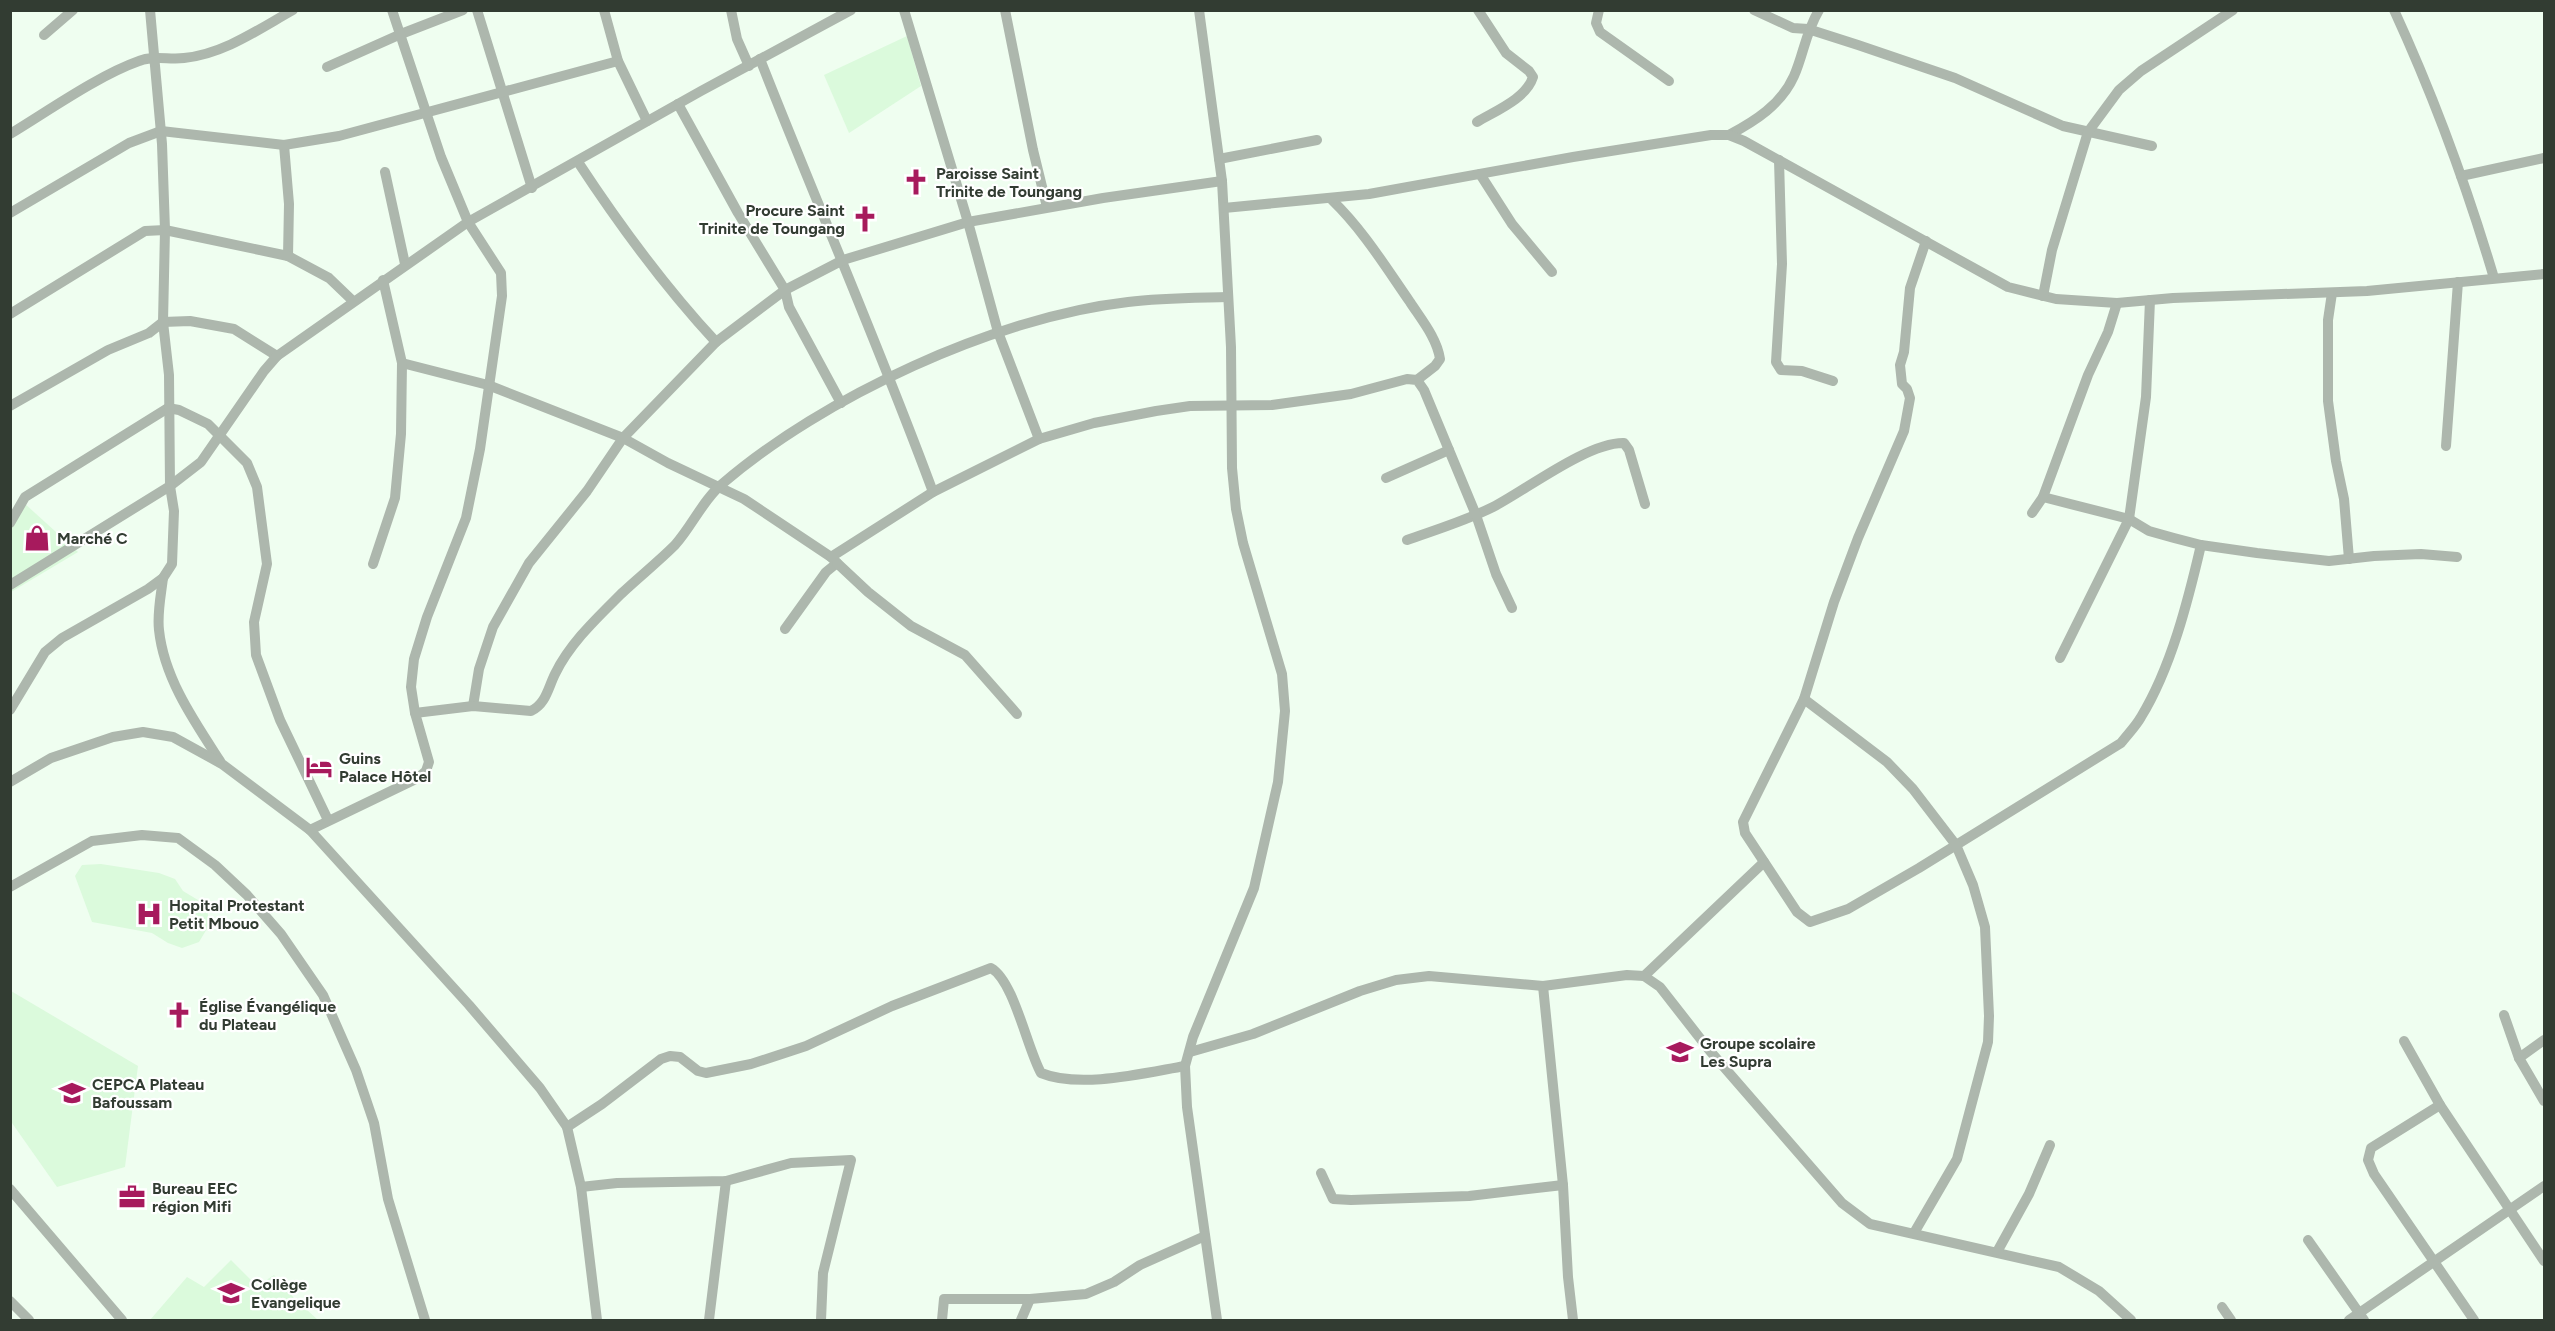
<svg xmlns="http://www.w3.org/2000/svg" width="2555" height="1331" font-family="Figtree,sans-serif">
<rect width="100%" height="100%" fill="#effef0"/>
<g fill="#dbfadc">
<polygon points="907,36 921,86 849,133 824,75"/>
<polygon points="24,503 78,552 11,592 10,529"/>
<polygon points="101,864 159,873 175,879 183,891 208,906 208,927 199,942 182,948 168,943 152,933 92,922 75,876 82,865"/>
<polygon points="11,991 138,1066 125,1167 57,1187 12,1123 10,1120"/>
<polygon points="231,1260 257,1286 274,1275 294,1298 318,1320 150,1320 187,1277 204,1287"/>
</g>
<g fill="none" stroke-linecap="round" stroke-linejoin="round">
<g stroke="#adb7ad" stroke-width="10">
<polyline points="477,10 532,188"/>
<polyline points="604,10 618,61 647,121"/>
<polyline points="731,10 737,39 749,66"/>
<polyline points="904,10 968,222 998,332 1039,439"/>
<polyline points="1005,10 1033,150 1047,207"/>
<polyline points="1199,10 1222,181 1231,347 1232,468 1236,509 1243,543 1282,674 1285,711 1278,782 1254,888 1193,1037 1185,1066 1187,1107 1217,1320"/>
<polyline points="1599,10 1596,23 1600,32 1669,81"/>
<polyline points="1754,10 1793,28 1808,29 1858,45 1955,78 2063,126 2152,146"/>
<path d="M 2394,10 C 2434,97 2467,187 2494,278"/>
<polyline points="44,35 73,10"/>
<path d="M 760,59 C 817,204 879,346 933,492"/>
<polyline points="327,67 401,34 463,10"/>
<polyline points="678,104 738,213 785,290 789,307 841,403"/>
<path d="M 1477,122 C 1495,111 1526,99 1533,77 L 1529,71 L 1506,53 L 1478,10"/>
<path d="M 10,134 C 48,111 99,75 139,61 C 154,55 169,60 184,58 C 224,54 259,29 293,10"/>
<path d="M 1729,135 C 1755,121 1781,105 1794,76 C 1804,53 1805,34 1819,10"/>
<polyline points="284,145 289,204 288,256"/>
<polyline points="1219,159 1317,140"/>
<polyline points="1779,160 1782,264 1776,362 1781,370 1802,371 1833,381"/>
<path d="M 578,162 C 620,226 664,286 716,342"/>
<polyline points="385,172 405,264"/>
<polyline points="1480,174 1512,224 1552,272"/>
<polyline points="2461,176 2544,158"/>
<path d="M 1332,200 C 1363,230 1385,266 1410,302 C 1421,319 1437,338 1440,359 L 1435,366 L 1417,380"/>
<polyline points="1224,208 1369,194 1573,157 1711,135 1729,135 1744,141 2008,287 2056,299 2117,303 2173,298 2367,291 2544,274"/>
<polyline points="10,213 129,143 161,131 284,145 339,136 618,61"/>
<path d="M 1926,241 L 1910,288 L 1904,352 L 1900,365 L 1902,384 L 1907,389 L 1910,398 L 1904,431 L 1858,538 L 1834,602 L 1804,699 L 1743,822 L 1745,833 L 1797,912 L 1810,922 L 1848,909 L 1919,868 L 2121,743 C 2128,734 2136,726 2141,717 C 2171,668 2188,601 2201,545"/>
<polyline points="2332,293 2328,320 2328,401 2336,461 2344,499 2349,559"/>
<polyline points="2043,296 2052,250 2088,132 2119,90 2141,71 2233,10"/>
<polyline points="10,314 145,231 165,230 288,256 329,278 353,301"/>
<polyline points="402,363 488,385 623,438 668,463 744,499 831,557 837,563 826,572 785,629"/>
<polyline points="10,406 108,350 149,333 163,322 190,321 234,329 277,356 468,222 701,91 851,10"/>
<polyline points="2446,446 2458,282"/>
<polyline points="1386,478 1449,450"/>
<polyline points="2043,497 2129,519 2149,531 2174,538 2201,545 2257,553 2329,561 2374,556 2421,554 2457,557"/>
<polyline points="2032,513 2043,497 2088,375 2108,332 2117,303"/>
<polyline points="10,523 25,497 168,408 179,410 208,424 247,463 257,487 267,564 254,622 256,655 280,720 328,820"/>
<path d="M 1407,540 C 1435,530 1465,521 1493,507 C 1526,490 1588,442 1624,443 L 1629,450 L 1645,504"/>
<polyline points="831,557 933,492 1039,439 1094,423 1156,411 1190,406 1272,405 1351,394 1407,379 1417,380 1424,390 1476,515 1496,574 1512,608"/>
<polyline points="837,563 868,592 911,626 965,655 1017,714"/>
<polyline points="373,564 395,498 401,434 402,363 383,280"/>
<path d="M 163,578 C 161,595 157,613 159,630 C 164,678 194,721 220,761"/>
<polyline points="10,585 170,486 201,462 264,371 277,356"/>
<polyline points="2060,658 2129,519 2146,397 2150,300"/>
<polyline points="1804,699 1887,762 1913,789 1956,845 1973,885 1985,927 1989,1016 1988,1042 1957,1159 1914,1233"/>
<polyline points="473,706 479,669 493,627 529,563 587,491 623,438 716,342 785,290 843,260 968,222 1103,198 1222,181"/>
<polyline points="10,710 45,652 62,638 148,589 163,578 172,564 174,511 170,486 169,375 163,322 165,230 162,144 150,10"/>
<path d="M 415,713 L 473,706 L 531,711 C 546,704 548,688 555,674 C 570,643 597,618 621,594 C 639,577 658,562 675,545 C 692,526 703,500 722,484 C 823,397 996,317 1128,302 C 1161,298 1195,298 1228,297"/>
<polyline points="10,782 51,758 113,737 143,732 173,737 222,764 310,830 469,1005 540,1088 567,1127 581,1187 597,1320"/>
<polyline points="310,830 418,778 426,771 429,762 415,713 411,687 414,659 427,617 466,518 480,449 502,296 501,273 468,222 441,157 392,10"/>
<polyline points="10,887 92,841 142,835 178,838 215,865 247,895 281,934 323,995 356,1070 374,1123 388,1199 425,1320"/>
<polyline points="1644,976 1764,862"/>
<polyline points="1543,986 1563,1185 1568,1277 1573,1320"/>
<polyline points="2504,1015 2519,1058 2544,1101"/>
<polyline points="2404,1041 2440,1105 2544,1261"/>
<polyline points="1190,1052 1253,1034 1360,991 1396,980 1429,976 1543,986 1627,975 1644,976 1660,987 1710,1051 1842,1203 1870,1224 2059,1267 2099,1291 2131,1320"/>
<polyline points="2519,1058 2544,1040"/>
<polyline points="2440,1105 2371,1148 2368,1160 2374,1174 2474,1320"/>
<path d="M 567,1127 L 602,1104 L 661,1059 L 670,1056 L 680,1057 L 698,1071 L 706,1073 L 751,1064 L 806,1046 L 892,1006 L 991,968 C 1014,981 1027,1048 1041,1073 C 1080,1089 1144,1073 1185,1066"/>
<polyline points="1321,1173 1333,1199 1351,1200 1469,1196 1563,1185"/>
<polyline points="581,1187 617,1183 726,1181 791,1163 851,1160 823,1273 821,1320"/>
<polyline points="10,1189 122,1320"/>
<polyline points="2308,1240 2364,1320"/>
<polyline points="1997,1252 2029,1194 2050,1145"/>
<polyline points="10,1301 29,1320"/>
<polyline points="2222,1307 2231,1320"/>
<polyline points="709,1320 726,1181"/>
<polyline points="942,1320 944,1299 1030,1299 1086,1294 1114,1282 1140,1265 1205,1236"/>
<polyline points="1021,1320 1030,1299"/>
<polyline points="2349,1320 2544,1186"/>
</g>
</g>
<defs>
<g id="church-bare" transform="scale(2.07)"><path d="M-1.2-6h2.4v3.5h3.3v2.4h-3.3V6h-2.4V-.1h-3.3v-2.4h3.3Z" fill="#a71a5d" stroke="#fff" stroke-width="2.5" paint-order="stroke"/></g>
<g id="shop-bare" transform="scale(2.07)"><path d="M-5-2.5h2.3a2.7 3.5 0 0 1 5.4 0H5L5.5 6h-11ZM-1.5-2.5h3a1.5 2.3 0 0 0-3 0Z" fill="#a71a5d" stroke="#fff" stroke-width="2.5" paint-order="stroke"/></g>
<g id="hotel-bare" transform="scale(2.07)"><path d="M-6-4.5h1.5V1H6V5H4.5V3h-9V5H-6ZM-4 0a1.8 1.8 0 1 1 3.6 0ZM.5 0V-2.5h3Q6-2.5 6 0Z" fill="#a71a5d" stroke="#fff" stroke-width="2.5" paint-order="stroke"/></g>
<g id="hospital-bare" transform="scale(2.07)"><path d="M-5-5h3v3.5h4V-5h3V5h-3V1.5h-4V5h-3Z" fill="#a71a5d" stroke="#fff" stroke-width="2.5" paint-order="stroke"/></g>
<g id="school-bare" transform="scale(2.07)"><path d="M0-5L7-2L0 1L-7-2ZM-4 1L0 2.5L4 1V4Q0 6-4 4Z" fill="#a71a5d" stroke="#fff" stroke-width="2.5" paint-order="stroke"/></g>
<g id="office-bare" transform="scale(2.07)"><path d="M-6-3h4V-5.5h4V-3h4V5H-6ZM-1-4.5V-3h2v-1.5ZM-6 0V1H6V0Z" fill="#a71a5d" stroke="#fff" stroke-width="2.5" paint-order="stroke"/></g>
</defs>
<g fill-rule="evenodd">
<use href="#church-bare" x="916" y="182"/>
<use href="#church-bare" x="865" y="219"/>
<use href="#shop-bare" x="37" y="538"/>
<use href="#hotel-bare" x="319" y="767"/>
<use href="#hospital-bare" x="149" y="914"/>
<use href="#church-bare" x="179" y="1015"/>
<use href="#school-bare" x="1680" y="1052"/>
<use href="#school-bare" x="72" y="1093"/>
<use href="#office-bare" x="132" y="1197"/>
<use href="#school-bare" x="231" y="1293"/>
</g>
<g text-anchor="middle" stroke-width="4.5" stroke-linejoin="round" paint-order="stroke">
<g font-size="16" font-weight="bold" fill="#323c32" stroke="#fff" text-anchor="start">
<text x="936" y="179">Paroisse Saint<tspan x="936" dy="18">Trinite de Toungang</tspan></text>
<text x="845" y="216" text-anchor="end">Procure Saint<tspan x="845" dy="18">Trinite de Toungang</tspan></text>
<text x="57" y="544">Marché C</text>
<text x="339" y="764">Guins<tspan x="339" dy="18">Palace Hôtel</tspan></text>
<text x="169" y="911">Hopital Protestant<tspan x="169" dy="18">Petit Mbouo</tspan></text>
<text x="199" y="1012">Église Évangélique<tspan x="199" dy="18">du Plateau</tspan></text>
<text x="1700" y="1049">Groupe scolaire<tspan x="1700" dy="18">Les Supra</tspan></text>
<text x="92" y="1090">CEPCA Plateau<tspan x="92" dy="18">Bafoussam</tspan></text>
<text x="152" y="1194">Bureau EEC<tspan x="152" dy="18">région Mifi</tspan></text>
<text x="251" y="1290">Collège<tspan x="251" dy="18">Evangelique</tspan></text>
</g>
</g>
<rect width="2555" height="1331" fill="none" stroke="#323c32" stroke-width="24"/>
</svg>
